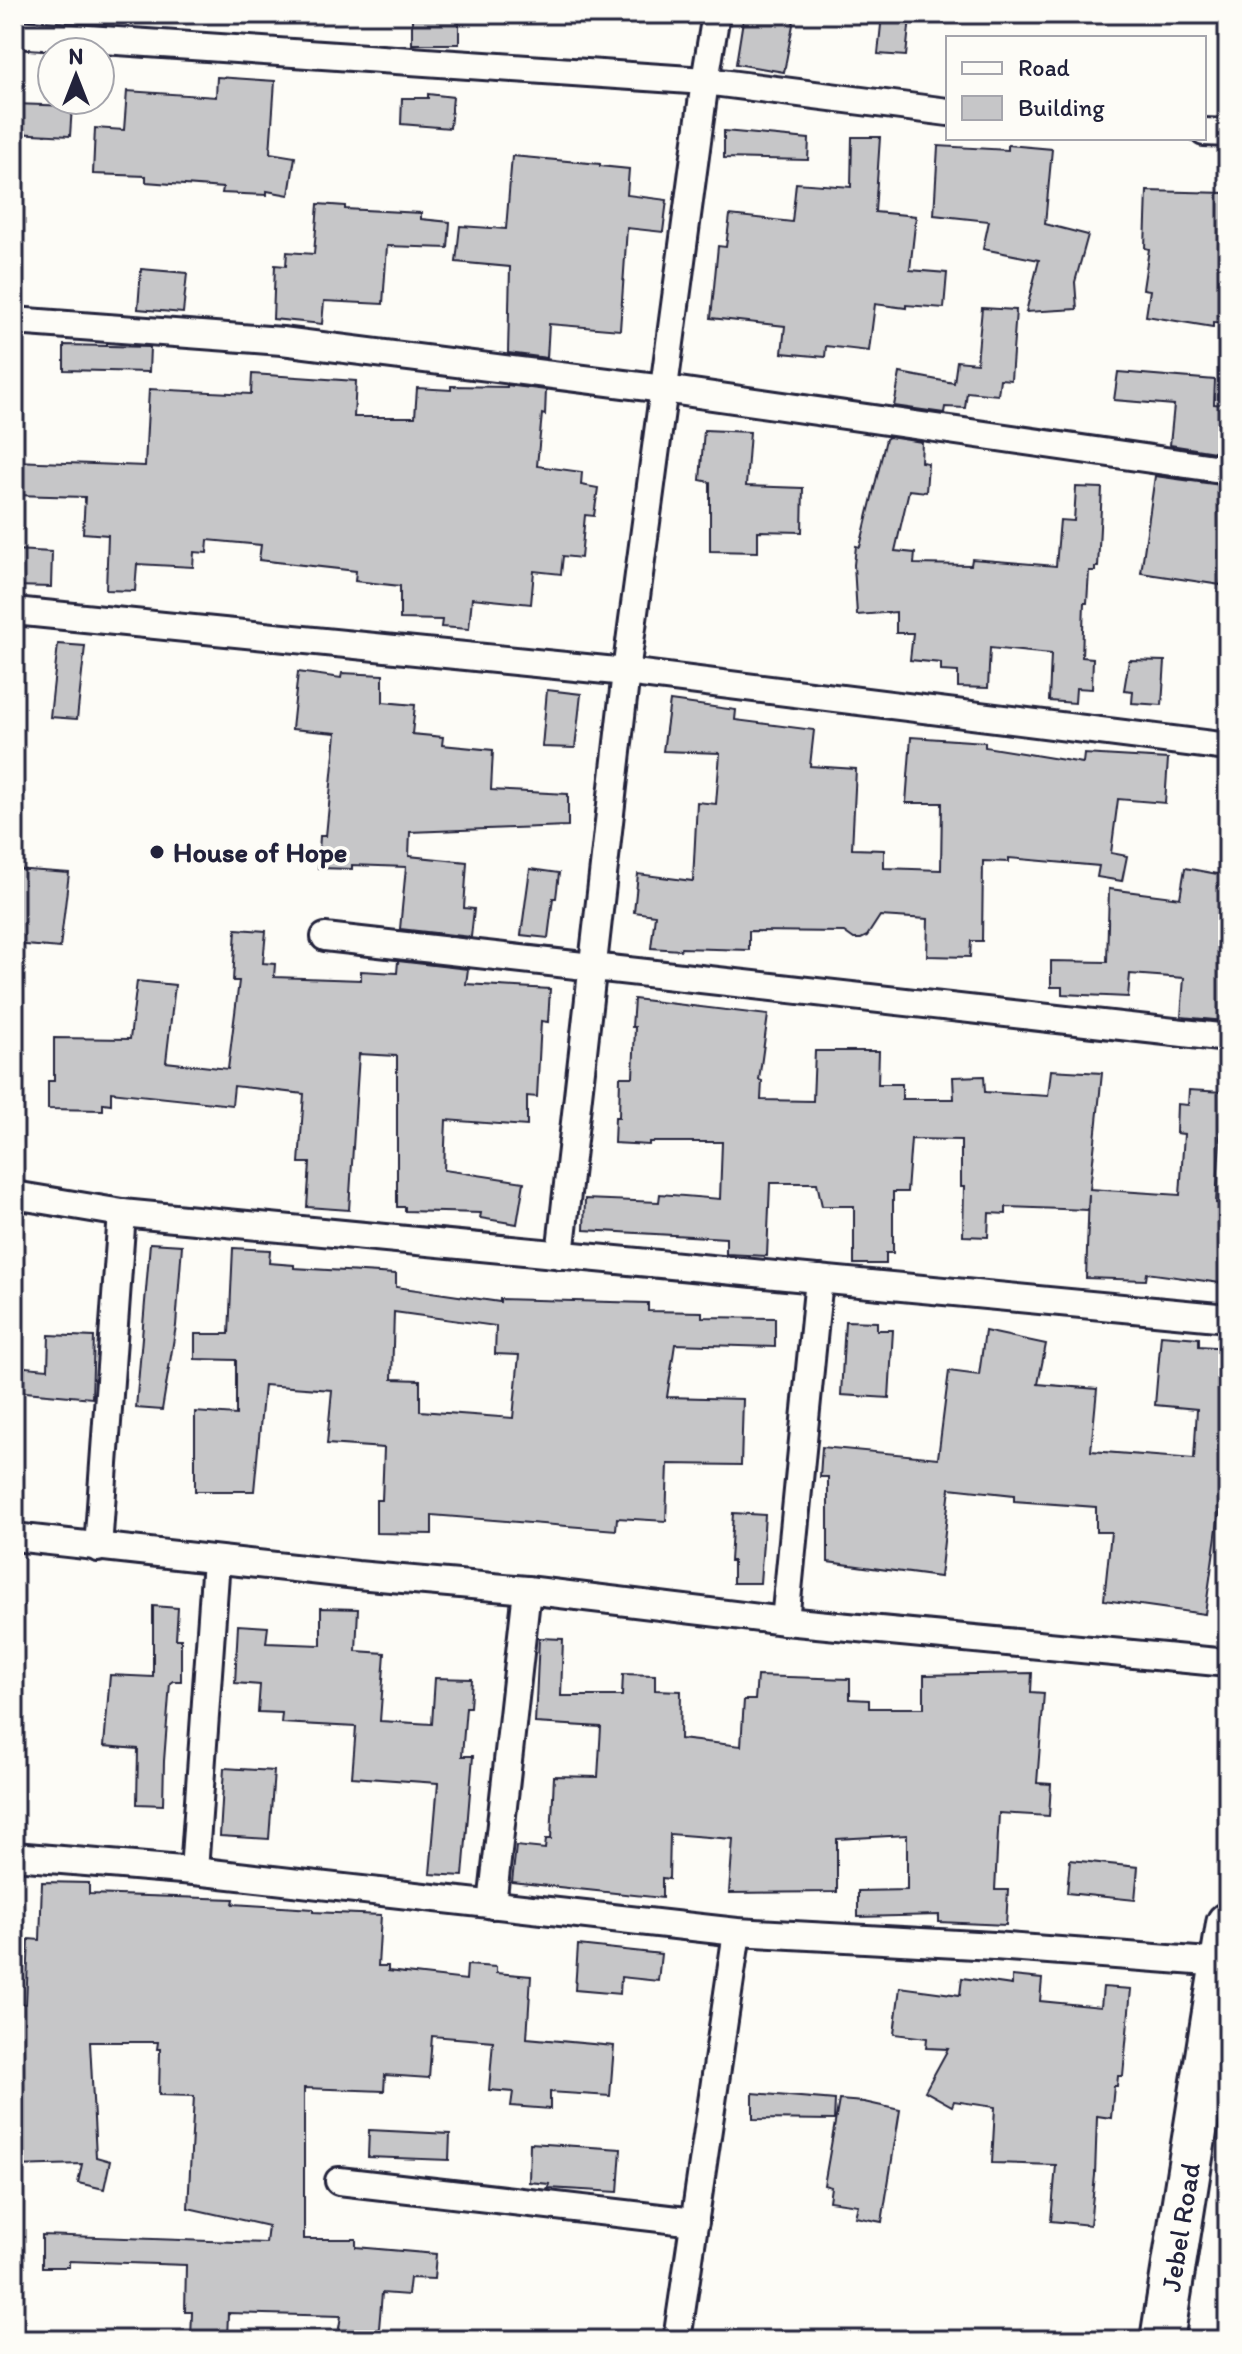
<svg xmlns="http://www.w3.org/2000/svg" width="1242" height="2354" font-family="Itim,sans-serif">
<rect width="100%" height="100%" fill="#fdfcf7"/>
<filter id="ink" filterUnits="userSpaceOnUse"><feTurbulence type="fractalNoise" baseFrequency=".0125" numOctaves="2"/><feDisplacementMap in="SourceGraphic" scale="16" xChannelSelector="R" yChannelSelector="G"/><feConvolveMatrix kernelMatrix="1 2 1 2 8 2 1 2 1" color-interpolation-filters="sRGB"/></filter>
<g filter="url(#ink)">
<g fill="#c6c6c8" stroke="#22223b" stroke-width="2" fill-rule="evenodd">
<rect x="412" y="14" width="47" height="30"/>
<polygon points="744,14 795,14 784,72 736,64"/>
<polygon points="882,15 910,17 906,56 878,54"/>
<polygon points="217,77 275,81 270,153 295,157 289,195 267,191 267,195 222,193 223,188 146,182 146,176 93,174 95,128 124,130 127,91 216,97"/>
<polygon points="428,94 453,97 450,128 401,124 402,98 428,98"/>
<polygon points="14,104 72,106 70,136 14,133"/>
<polygon points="724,131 809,139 808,160 724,158"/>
<polygon points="852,137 880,137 875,212 916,216 910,270 947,273 944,308 906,305 906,308 875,304 869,351 826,346 825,357 782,353 785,326 711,318 718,246 726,247 730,215 792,222 796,183 851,187"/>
<polygon points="1008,145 1052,149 1045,224 1088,235 1075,282 1077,309 1026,312 1039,260 983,249 989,221 934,215 938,146 1008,150"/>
<polygon points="512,156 600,164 600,166 629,169 627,195 667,200 663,232 627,228 620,330 549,324 547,358 508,353 510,267 456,262 460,226 506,229"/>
<polygon points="1147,191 1226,193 1224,261 1228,262 1228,323 1213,322 1213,327 1146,316 1150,290 1143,289 1149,249 1145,248"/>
<polygon points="318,204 345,206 345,209 421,213 421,219 450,222 448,248 387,246 383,304 324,301 322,324 273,319 275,265 286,266 287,252 314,254"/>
<polygon points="141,269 187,273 183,313 138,309"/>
<polygon points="982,308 1016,310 1011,380 1000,379 998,395 967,392 965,408 945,407 944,413 894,406 900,373 954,383 957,361 977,363"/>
<polygon points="64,345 150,347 149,372 64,370"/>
<polygon points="1118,372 1215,380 1214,404 1226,405 1221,453 1170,445 1174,405 1114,400"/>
<polygon points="252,374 356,381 354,417 415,417 417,388 451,390 451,386 507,387 507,385 546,390 545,415 542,414 537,466 582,472 581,485 598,488 594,516 585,515 581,558 563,556 561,574 534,571 531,604 472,598 469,629 441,627 442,620 400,619 400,586 355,581 356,571 259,560 261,545 208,540 207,553 194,552 193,567 137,564 135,591 106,590 108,535 83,533 85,497 14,495 14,461 145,466 149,389 251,394"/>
<polygon points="704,430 750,432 746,486 803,488 802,532 758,531 758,552 710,551 710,482 700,480"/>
<polygon points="889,437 922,442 921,462 928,463 926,492 909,490 895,551 915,553 914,564 971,565 972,559 1056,566 1060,520 1074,521 1076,487 1102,488 1098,567 1095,567 1095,571 1089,571 1087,603 1084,603 1082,657 1093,658 1092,689 1076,688 1075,703 1049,701 1051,654 990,648 988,688 958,687 958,672 941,671 941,663 910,660 913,633 896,633 896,612 857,615 854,565 856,546 860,547 886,439"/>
<polygon points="1155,476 1228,486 1228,536 1221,585 1141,573"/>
<polygon points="14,550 52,552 51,587 14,586"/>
<polygon points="58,644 85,646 77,719 50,717"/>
<polygon points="1129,660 1165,661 1162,705 1132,703 1133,691 1124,690"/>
<polygon points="298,672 341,678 342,673 383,675 383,702 415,705 412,734 443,737 442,745 493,750 491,790 568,794 568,826 410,832 409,856 467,862 464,908 474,909 471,937 400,929 406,867 352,865 352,869 318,868 320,836 326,836 336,733 292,729"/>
<polygon points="547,690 581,694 575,748 542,747"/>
<polygon points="670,701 736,710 735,720 814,730 810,766 856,769 852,849 884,850 884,868 941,870 942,803 906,803 911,737 985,742 985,747 1083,763 1084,754 1168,759 1165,803 1118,799 1111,853 1127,856 1122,881 1097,877 1099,866 1009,858 1009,862 983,861 982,941 971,941 970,957 927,956 928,919 880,916 867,936 861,939 854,939 844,932 749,931 749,950 681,948 680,950 651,948 655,915 634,912 638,874 693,881 697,802 716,804 720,753 663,751"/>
<polygon points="1185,868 1228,876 1226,1021 1181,1017 1184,978 1130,974 1128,997 1062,994 1062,987 1051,987 1051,961 1107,962 1109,889 1180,898"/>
<polygon points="14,869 69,873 60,948 14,944"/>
<polygon points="530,869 559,873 556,898 553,898 548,938 521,935"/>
<polygon points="236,929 266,931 263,963 275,964 274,977 361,980 361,971 397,973 398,961 468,969 466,984 550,989 548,1022 541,1021 537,1097 527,1096 527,1126 446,1120 444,1170 524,1182 517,1224 480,1218 481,1213 405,1211 405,1207 397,1207 397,1056 359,1054 349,1210 307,1207 310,1163 299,1163 304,1094 234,1086 232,1105 111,1092 111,1104 103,1103 103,1110 48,1109 48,1081 54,1081 54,1038 130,1039 137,981 175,985 166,1062 228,1069 239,981 233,981"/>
<polygon points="634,999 768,1015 759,1080 762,1081 761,1100 813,1101 815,1051 879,1051 878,1084 902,1084 902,1099 954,1099 953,1077 984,1076 985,1092 1048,1096 1051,1070 1102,1073 1090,1189 1180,1195 1184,1134 1176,1133 1177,1104 1188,1105 1189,1090 1223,1092 1216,1203 1228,1204 1228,1284 1147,1273 1146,1280 1086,1278 1089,1194 1088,1210 1006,1207 1006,1214 989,1213 988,1237 963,1236 964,1187 961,1187 961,1140 911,1139 907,1192 893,1192 893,1253 886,1253 886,1264 854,1264 854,1206 822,1206 817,1183 770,1183 767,1256 726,1254 726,1238 584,1230 585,1199 659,1202 660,1194 720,1199 722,1142 649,1142 649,1145 614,1143 615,1117 619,1117 620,1077 633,1077 635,1027 632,1027"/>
<polygon points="150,1243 182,1245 176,1326 162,1410 136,1408"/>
<path d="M 233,1248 L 270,1250 L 269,1263 L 294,1265 L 294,1268 L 396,1274 L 396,1287 L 500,1302 L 500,1299 L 648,1303 L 648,1311 L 702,1312 L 702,1317 L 775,1318 L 775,1347 L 675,1344 L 667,1397 L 743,1399 L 741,1465 L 668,1464 L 666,1521 L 617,1518 L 616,1530 L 432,1515 L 432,1534 L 376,1533 L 376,1500 L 382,1500 L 384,1448 L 327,1444 L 332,1390 L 264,1385 L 254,1491 L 195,1491 L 195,1412 L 236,1415 L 236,1360 L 195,1359 L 195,1334 L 229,1334 ZM 394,1312 L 496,1326 L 495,1354 L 519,1355 L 513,1418 L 420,1411 L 420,1380 L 392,1379 Z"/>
<polygon points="845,1321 877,1322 877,1330 893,1330 889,1398 841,1395"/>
<polygon points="985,1331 1046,1344 1038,1384 1097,1389 1091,1451 1194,1459 1197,1409 1155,1405 1161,1335 1199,1338 1199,1346 1228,1348 1228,1441 1223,1441 1220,1507 1205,1614 1104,1600 1111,1532 1096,1532 1096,1507 1014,1501 1014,1495 950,1488 940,1577 828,1562 828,1477 820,1477 822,1447 938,1458 949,1371 979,1375"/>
<polygon points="49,1335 94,1337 92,1398 14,1391 14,1366 48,1369"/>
<polygon points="733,1513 765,1515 760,1583 733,1583 733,1561 730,1561"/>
<polygon points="153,1606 178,1608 176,1639 181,1639 181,1681 173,1681 170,1683 164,1761 163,1805 137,1804 138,1749 104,1746 110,1675 153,1677"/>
<polygon points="321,1608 358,1609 356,1651 385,1653 380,1721 432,1724 435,1678 472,1679 470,1707 466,1707 462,1756 473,1756 463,1876 430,1874 438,1783 352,1777 356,1727 281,1723 282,1713 258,1712 260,1685 235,1683 238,1625 268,1627 266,1643 321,1645"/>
<polygon points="539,1638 563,1639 561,1696 622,1696 623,1674 655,1675 655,1690 681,1691 680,1739 741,1746 744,1700 755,1700 757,1676 850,1679 850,1699 869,1700 869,1708 924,1708 924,1675 1032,1673 1031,1692 1044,1693 1037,1783 1051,1784 1049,1816 999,1813 995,1890 1008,1890 1006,1925 939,1922 939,1915 858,1917 858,1891 907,1890 907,1835 837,1839 837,1892 729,1893 733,1839 670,1834 669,1879 662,1878 662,1898 512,1882 516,1846 545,1849 546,1839 551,1839 554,1776 598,1777 601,1727 535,1723"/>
<polygon points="224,1768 274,1771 269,1839 220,1836"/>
<polygon points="1070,1860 1138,1867 1135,1900 1067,1893"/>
<polygon points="42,1882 89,1883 89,1894 234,1899 233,1904 313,1909 313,1912 381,1915 378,1966 388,1966 388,1971 466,1980 467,1965 496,1967 496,1973 531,1976 527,2038 614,2046 610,2096 550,2092 550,2109 511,2106 513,2092 489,2090 493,2041 432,2036 429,2078 385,2075 384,2091 304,2088 304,2239 356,2239 356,2247 436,2254 434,2279 410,2278 408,2295 382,2293 378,2340 337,2340 341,2316 228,2313 227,2340 191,2340 192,2312 185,2312 186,2265 69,2261 69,2267 42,2267 42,2235 266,2243 268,2226 188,2208 194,2096 159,2095 160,2049 157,2049 158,2042 90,2042 96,2157 110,2161 104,2189 78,2183 82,2164 14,2166 14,2004 26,2004 29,1939 40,1940"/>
<polygon points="578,1945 661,1954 658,1981 621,1977 620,1994 575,1990"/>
<polygon points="1012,1976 1042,1979 1040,2001 1101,2007 1103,1987 1131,1989 1123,2076 1118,2076 1117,2086 1114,2086 1111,2118 1097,2116 1095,2175 1090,2225 1051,2221 1056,2165 992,2163 995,2107 954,2101 952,2106 925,2091 948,2049 926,2048 927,2038 894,2034 900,1987 960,1995 962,1978 1012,1985"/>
<polygon points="753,2093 835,2100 834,2120 753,2119"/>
<polygon points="839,2100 864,2102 900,2110 882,2222 855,2217 858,2205 829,2201 831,2187 824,2185"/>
<polygon points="369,2130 450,2134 449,2160 368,2157"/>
<polygon points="530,2143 621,2149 618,2192 548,2188 549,2184 529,2182"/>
</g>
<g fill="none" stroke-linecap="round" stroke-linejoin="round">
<g stroke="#22223b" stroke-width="32">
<g id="street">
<polyline points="14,34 705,81 948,112"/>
<polyline points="1204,132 1228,133"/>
<polyline points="14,321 282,341 664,389 1228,470"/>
<polyline points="14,611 626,672 1228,747"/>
<polyline points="325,937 1228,1038"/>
<polyline points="14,1195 122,1213 1228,1318"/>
<polyline points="560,1255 626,672 705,81 716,14"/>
<polyline points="14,1537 357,1575 527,1590 785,1621 1228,1663"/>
<polyline points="98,1548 122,1213"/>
<polyline points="785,1621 819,1279"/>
<polyline points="14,1856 194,1871 737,1932 994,1946 1223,1963"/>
<polyline points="194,1871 216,1560"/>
<polyline points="492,1905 527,1590"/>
<polyline points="339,2181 695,2222"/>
<polyline points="677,2340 737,1932"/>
</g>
</g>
<g stroke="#22223b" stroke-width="48">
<polyline id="primary" points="1162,2340 1228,1924"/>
</g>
<use href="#street" stroke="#fdfcf7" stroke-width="26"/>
<use href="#primary" stroke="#fdfcf7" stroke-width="42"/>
</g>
</g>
<circle fill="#22223b" stroke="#fdfcf7" stroke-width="3" cx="157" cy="852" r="8"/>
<g text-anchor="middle" stroke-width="7" stroke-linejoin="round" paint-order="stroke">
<g font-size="28" font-weight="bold" fill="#22223b" stroke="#fdfcf7" text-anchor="start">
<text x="173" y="862">House of Hope</text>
</g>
<g font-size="28" fill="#22223b" stroke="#fdfcf7">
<text transform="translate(1180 2227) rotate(-81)" y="10">Jebel Road</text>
</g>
</g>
<rect width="1242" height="2354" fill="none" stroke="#fdfcf7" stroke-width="48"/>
<rect x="24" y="24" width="1194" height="2306" fill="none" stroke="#22223b" stroke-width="3" filter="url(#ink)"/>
<rect x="946" y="36" width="260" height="104" fill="#fdfcf7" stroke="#a5a5ac" stroke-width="2"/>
<rect x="962" y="62" width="40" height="12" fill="#fdfcf7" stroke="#a5a5ac" stroke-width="2"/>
<text x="1018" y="76" font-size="24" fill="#22223b">Road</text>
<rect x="962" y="96" width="40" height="24" fill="#c6c6c8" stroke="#a5a5ac" stroke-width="2"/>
<text x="1018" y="116" font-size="24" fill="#22223b">Building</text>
<g transform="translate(76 76)"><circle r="38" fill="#fdfcf7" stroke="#a5a5ac" stroke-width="2"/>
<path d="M0-6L14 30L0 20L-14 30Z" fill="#22223b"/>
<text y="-12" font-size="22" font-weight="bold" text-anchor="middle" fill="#22223b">N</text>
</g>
</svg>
